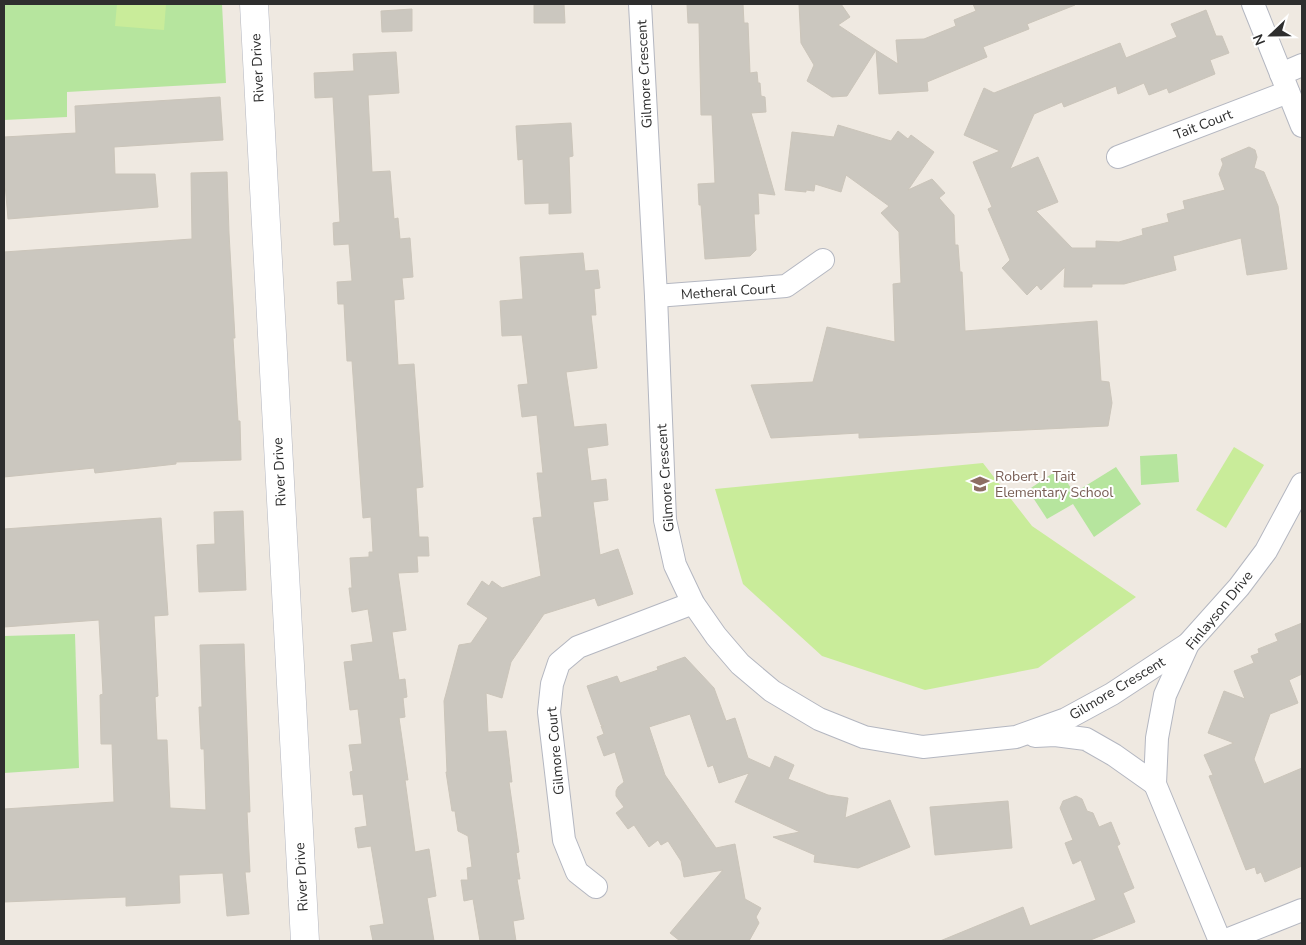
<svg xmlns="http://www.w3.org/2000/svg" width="1306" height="945" font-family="'Nunito Sans',sans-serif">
<rect width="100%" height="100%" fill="#efe9e1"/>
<g fill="#b6e59e">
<polygon points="4,4 222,4 226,83 67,92 67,117 4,120"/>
<polygon points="1177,454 1179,482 1141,485 1140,456"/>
<polygon points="1116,467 1141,504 1094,537 1073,504 1047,519 1028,490 1059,469 1074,493"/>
<polygon points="75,634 79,768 4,773 4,636"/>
</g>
<g fill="#c9ec9a">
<polygon points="117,4 166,4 164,30 115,26"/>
<polygon points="1234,447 1264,465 1226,528 1196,510"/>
<polygon points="983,463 1032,526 1136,597 1038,668 925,690 822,656 743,584 715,489"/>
</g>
<g fill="#cbc7bf" stroke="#cbc5ba">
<polygon points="534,4 564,4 565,23 534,23"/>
<polygon points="687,4 743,4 744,23 748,23 750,73 757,72 758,83 760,83 761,96 765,97 766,112 751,113 775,195 758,193 759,214 754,214 756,250 750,256 705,259 701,205 699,205 698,184 715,183 712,115 701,115 699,23 688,23"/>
<polygon points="799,4 841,4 850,17 838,25 876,50 847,96 832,97 807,81 814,65 801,43"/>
<polygon points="973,4 1075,4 1075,5 1027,24 1029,29 983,47 987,57 927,82 928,91 879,94 876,50 898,64 896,40 924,39 956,26 954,20 976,11"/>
<polygon points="412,9 412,31 382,32 381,11"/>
<polygon points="1206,10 1216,36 1222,36 1229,53 1210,60 1215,74 1169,93 1167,88 1149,95 1144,83 1118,94 1116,86 1064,107 1062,102 1034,114 1010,169 1038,157 1058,202 1036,211 1072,248 1096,248 1096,241 1119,242 1143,235 1142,229 1169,222 1167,214 1185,209 1183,201 1225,190 1219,174 1223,164 1221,159 1249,147 1255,150 1257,157 1254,168 1264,172 1278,206 1287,269 1247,275 1241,238 1173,256 1176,270 1124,284 1092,284 1092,287 1064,287 1065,267 1041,290 1037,285 1027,295 1002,268 1010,260 988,209 992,207 973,162 1000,151 964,135 984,88 994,93 1120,43 1126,58 1177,37 1171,24"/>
<polygon points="396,52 399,93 368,95 372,172 390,171 394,219 398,218 400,239 410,238 413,277 402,278 404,299 394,300 398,365 414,364 423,487 416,488 419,537 428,537 429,556 417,556 418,572 398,573 406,630 392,632 399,680 405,679 407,697 403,698 405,717 399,718 408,780 405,780 415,852 429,849 436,896 427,898 434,941 373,941 370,926 384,924 371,846 358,848 355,828 367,826 363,794 353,795 350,772 353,771 349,745 362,744 358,709 350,710 344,662 353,661 351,645 373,642 368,609 352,612 349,588 352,588 350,558 369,557 369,552 373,552 371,517 363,518 352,361 347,361 344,304 338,304 337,282 352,281 349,244 334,245 333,223 340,222 333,97 315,98 314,73 354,71 353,54"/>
<polygon points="220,97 223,140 114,147 115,174 155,174 158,207 8,219 4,172 4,137 76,133 75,106"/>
<polygon points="571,123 573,156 569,157 571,213 549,214 549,203 525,204 523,159 518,160 516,126"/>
<polygon points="838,125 891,141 898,131 908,139 911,135 934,152 908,190 932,179 945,193 939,198 954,215 955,245 958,245 960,272 962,272 965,331 1097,321 1101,381 1109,382 1112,403 1108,426 859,438 859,433 771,438 751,385 813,382 827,327 895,342 893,284 901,283 899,232 881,213 889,206 846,175 841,192 815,184 814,191 806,190 806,192 785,190 792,132 834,137"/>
<polygon points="227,172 229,233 235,338 233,338 238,421 240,421 241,460 176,462 176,464 95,473 94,468 4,477 4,252 192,239 191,173"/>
<polygon points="583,253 585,271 598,270 600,288 594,289 596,315 591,315 597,368 566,372 574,427 606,424 608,445 587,448 591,481 606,479 608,500 593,502 600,555 618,549 633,594 598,606 595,598 544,614 511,662 502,698 486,693 488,732 506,731 512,782 509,782 519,852 516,853 520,879 517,879 524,919 513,921 516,941 480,941 473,899 464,901 461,880 468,880 467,868 472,867 468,836 458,831 455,811 452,811 446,772 447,772 444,701 459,645 471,643 488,618 467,604 482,581 489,586 492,581 502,588 541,576 533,518 542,517 537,473 543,473 537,415 522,417 518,385 528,384 522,335 502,336 500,301 523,299 520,257"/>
<polygon points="243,511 246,590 199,592 197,545 215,544 214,512"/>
<polygon points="161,518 168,615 154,616 158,696 155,697 157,740 167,740 170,808 206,810 204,749 201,749 199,707 202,707 200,645 244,644 250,812 247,812 250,872 245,872 249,914 227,916 223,873 179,875 180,903 126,906 126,897 4,902 4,809 114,802 112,744 101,744 100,695 103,694 99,620 4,627 4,529"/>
<polygon points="1302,623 1302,674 1289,680 1298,703 1270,714 1254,759 1264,784 1302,768 1302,866 1265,882 1261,872 1257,874 1255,867 1246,870 1209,776 1213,775 1204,755 1234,743 1208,733 1224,691 1245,699 1234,671 1254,663 1251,656 1259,653 1258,649 1278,641 1275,634"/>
<polygon points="685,657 714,688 726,721 735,718 748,758 770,768 775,756 794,765 788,779 828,795 848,798 845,818 890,800 910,847 858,868 814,862 815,855 773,837 800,832 735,802 749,773 719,783 713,765 708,767 690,714 649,727 665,775 716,848 735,844 745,899 761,908 756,917 759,923 749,941 680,941 670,933 723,870 684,877 681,861 668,841 661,845 658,840 649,847 634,825 628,829 616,813 624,807 616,796 616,791 618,787 624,782 615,752 604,756 597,737 604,734 601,726 604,726 601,725 587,686 617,676 620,683 658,670 657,667"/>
<polygon points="1076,796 1082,799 1087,811 1093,813 1099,827 1111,822 1120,844 1117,846 1134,888 1123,893 1135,922 1088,941 940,941 1023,907 1030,926 1096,900 1081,860 1073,864 1065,843 1073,840 1060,808 1063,801"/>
<polygon points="1008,801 1012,848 935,855 930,807"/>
</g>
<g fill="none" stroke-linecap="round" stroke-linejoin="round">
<g stroke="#b4b7c1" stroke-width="24">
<g id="minor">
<polyline points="640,4 656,296 665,520 675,565 693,603 716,636 740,664 772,691 819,719 864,737 923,747 1016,737 1066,719 1112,694 1188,644"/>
<polyline points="1253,4 1302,126"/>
<polyline points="1281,74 1302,65"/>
<polyline points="1118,157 1288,92"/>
<polyline points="656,296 786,286 823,260"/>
<polyline points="1035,736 1055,735 1086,739 1114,755 1155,784"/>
<polyline points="596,887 577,872 564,840 549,712 552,684 559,663 578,647 693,603"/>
<polyline points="1220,941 1155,784 1157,738 1165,695 1188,644 1239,587 1266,551 1302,484"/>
<polyline points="1224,941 1302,910"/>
</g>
</g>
<g stroke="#b4b7c1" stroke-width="29">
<polyline id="tertiary" points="254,4 305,941"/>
</g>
<use href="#minor" stroke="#fff" stroke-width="22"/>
<use href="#tertiary" stroke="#fff" stroke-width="28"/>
</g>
<defs>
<g id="school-bare" transform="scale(1.5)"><path d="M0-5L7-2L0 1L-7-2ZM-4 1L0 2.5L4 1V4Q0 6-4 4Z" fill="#8d6e63" stroke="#fff" stroke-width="2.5" paint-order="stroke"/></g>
</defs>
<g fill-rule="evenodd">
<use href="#school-bare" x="980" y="484"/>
</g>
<g text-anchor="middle" stroke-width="4" stroke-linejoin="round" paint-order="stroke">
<g font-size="14" fill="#2e2e2e" stroke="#fff">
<text transform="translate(257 68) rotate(-93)" y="5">River Drive</text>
<text transform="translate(644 74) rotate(-93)" y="5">Gilmore Crescent</text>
<text transform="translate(1203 124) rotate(-21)" y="5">Tait Court</text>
<text transform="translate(728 291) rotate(-4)" y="5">Metheral Court</text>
<text transform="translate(279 472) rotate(-93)" y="5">River Drive</text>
<text transform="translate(665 478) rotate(-94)" y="5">Gilmore Crescent</text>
<text transform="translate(1219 610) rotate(-51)" y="5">Finlayson Drive</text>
<text transform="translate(1117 688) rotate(-31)" y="5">Gilmore Crescent</text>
<text transform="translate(555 751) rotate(-95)" y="5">Gilmore Court</text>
<text transform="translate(301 877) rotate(-93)" y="5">River Drive</text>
</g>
<g font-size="14" fill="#785e54" stroke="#fff" text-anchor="start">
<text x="995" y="481">Robert J. Tait<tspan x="995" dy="16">Elementary School</tspan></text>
</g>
</g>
<rect width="1306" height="945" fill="none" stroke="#2e2e2e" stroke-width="10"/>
<g transform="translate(1271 35) rotate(248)" stroke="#ffffff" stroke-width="4" paint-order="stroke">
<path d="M0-4L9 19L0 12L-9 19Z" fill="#2e2e2e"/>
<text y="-8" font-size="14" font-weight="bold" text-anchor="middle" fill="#2e2e2e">N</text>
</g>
</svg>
